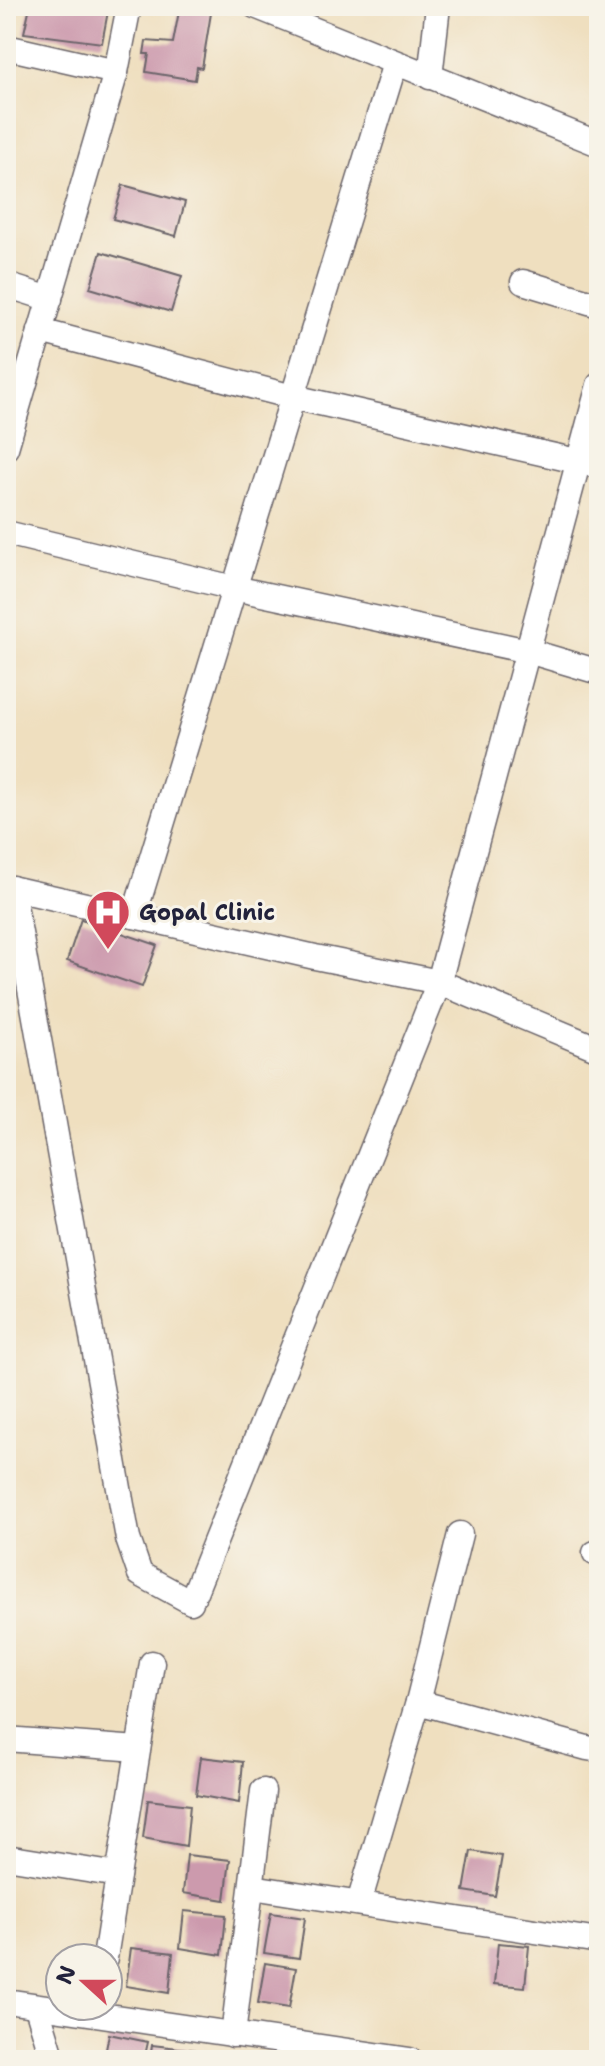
<svg xmlns="http://www.w3.org/2000/svg" width="605" height="2066" font-family="'Shantell Sans',sans-serif">
<rect width="100%" height="100%" fill="#f7f3e8"/>
<filter id="ink" filterUnits="userSpaceOnUse"><feTurbulence type="fractalNoise" baseFrequency=".0125" numOctaves="2"/><feDisplacementMap in="SourceGraphic" scale="16" xChannelSelector="R" yChannelSelector="G"/><feConvolveMatrix kernelMatrix="1 2 1 2 8 2 1 2 1" color-interpolation-filters="sRGB"/></filter>
<filter id="wash" filterUnits="userSpaceOnUse"><feTurbulence type="fractalNoise" baseFrequency=".006" numOctaves="4" result="noise"/><feDisplacementMap in="SourceGraphic" scale="32" xChannelSelector="R" yChannelSelector="G"/><feGaussianBlur stdDeviation="1.8" result="paint"/><feColorMatrix in="noise" values="0 0 0 0 0 0 0 0 0 0 0 0 0 0 0 0 0 1.4 0 .05"/><feComposite in="paint" operator="in"/></filter>
<g filter="url(#wash)">
<rect width="100%" height="100%" fill="#efdfbf"/>
<g id="blocks">
<g fill="#cc9aad">
<polygon points="30,6 109,6 102,43 24,33"/>
<polygon points="180,6 211,13 202,68 197,67 195,80 146,72 149,54 144,54 146,41 173,43"/>
<polygon points="123,185 185,202 176,236 113,219"/>
<polygon points="101,252 182,276 171,312 90,288"/>
<polygon points="81,919 157,945 142,987 67,961"/>
<polygon points="201,1757 243,1762 239,1803 196,1795"/>
<polygon points="148,1800 190,1805 186,1846 143,1838"/>
<polygon points="471,1851 502,1856 495,1896 464,1891"/>
<polygon points="187,1855 230,1860 225,1900 183,1893"/>
<polygon points="184,1911 226,1915 222,1955 180,1948"/>
<polygon points="271,1913 305,1918 299,1958 264,1953"/>
<polygon points="498,1943 529,1946 525,1987 494,1984"/>
<polygon points="131,1948 173,1953 169,1993 126,1986"/>
<polygon points="265,1963 296,1968 289,2008 258,2003"/>
<polygon points="109,2034 148,2042 144,2060 104,2060"/>
<polygon points="152,2045 195,2050 194,2060 150,2060"/>
</g>
</g>
</g>
<g filter="url(#ink)">
<use href="#blocks" fill-opacity="0" stroke="#6a6469" stroke-width="2"/>
<g fill="none" stroke-linecap="round" stroke-linejoin="round">
<g stroke="#6a6469" stroke-width="27">
<g id="minor">
<polyline points="255,6 599,144"/>
<polyline points="6,47 116,72 129,6"/>
<polyline points="430,77 438,6"/>
<polyline points="523,282 599,305"/>
<polyline points="6,285 50,299"/>
<polyline points="40,331 293,397 599,466"/>
<polyline points="6,448 116,72"/>
<polyline points="6,533 234,588 528,651 599,672"/>
<polyline points="6,887 315,957 439,982 599,385"/>
<polyline points="12,888 128,1539 140,1574 191,1602 439,982 599,1049"/>
<polyline points="134,916 395,63"/>
<polyline points="595,1553 599,1554"/>
<polyline points="418,1702 587,1748 599,1750"/>
<polyline points="6,1739 138,1749"/>
<polyline points="6,1857 118,1875"/>
<polyline points="252,1887 599,1941"/>
<polyline points="359,1903 418,1702 460,1534"/>
<polyline points="105,1958 152,1663"/>
<polyline points="6,2001 410,2060"/>
<polyline points="37,2007 53,2060"/>
<polyline points="233,2035 263,1791"/>
</g>
</g>
<use href="#minor" stroke="#fff" stroke-width="24"/>
</g>
</g>
<defs>
<g id="hospital-pin" transform="scale(2.3)"><path d="M0 17L-7.5 6A9.5 9.5 0 1 1 7.5 6Z" fill="#d1495b" stroke="#f7f3e8"/><path d="M-5-5h3v3.5h4V-5h3V5h-3V1.5h-4V5h-3Z" fill="#fff"/></g>
</defs>
<g fill-rule="evenodd">
<use href="#hospital-pin" x="108" y="912"/>
</g>
<g text-anchor="middle" stroke-width="6" stroke-linejoin="round" paint-order="stroke">
<g font-size="22" font-weight="bold" fill="#22223b" stroke="#f7f3e8" text-anchor="start">
<text x="139" y="920">Gopal Clinic</text>
</g>
</g>
<rect width="605" height="2066" fill="none" stroke="#f7f3e8" stroke-width="32"/>
<g transform="translate(84 1982) rotate(291)"><circle r="38" fill="#f7f3e8" stroke="#a29fa3" stroke-width="2"/>
<path d="M0-6L14 30L0 20L-14 30Z" fill="#d1495b"/>
<text y="-12" font-size="22" font-weight="bold" text-anchor="middle" fill="#22223b">N</text>
</g>
</svg>
